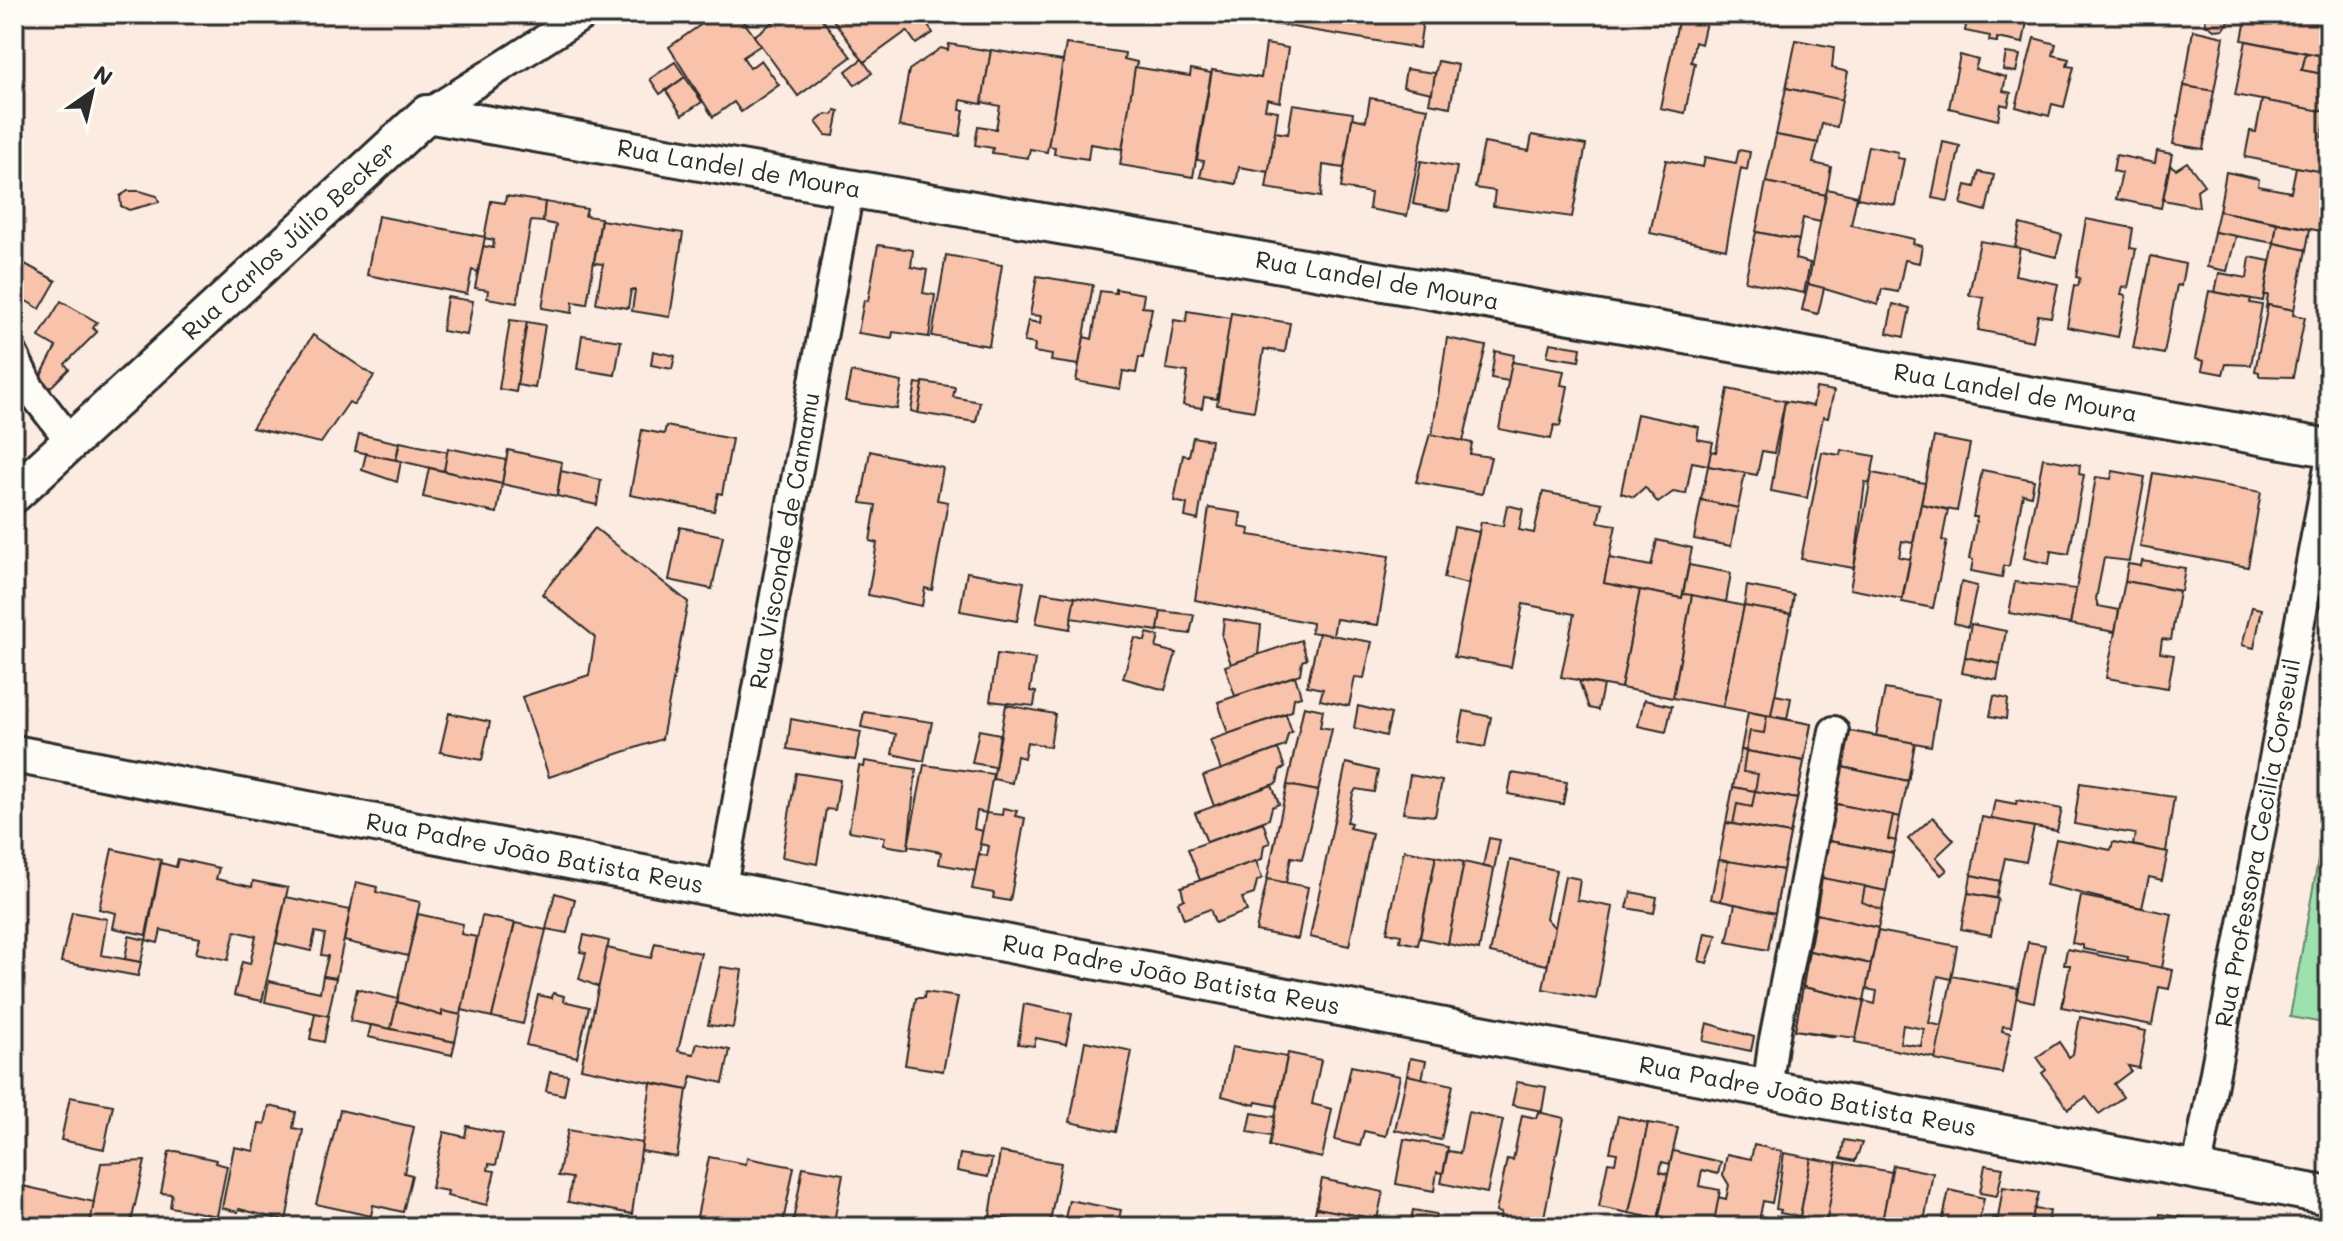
<svg xmlns="http://www.w3.org/2000/svg" width="2343" height="1241" font-family="Mali,sans-serif">
<rect width="100%" height="100%" fill="#fcebe0"/>
<filter id="ink" filterUnits="userSpaceOnUse"><feTurbulence type="fractalNoise" baseFrequency=".0125" numOctaves="2"/><feDisplacementMap in="SourceGraphic" scale="16" xChannelSelector="R" yChannelSelector="G"/><feConvolveMatrix kernelMatrix="1 2 1 2 8 2 1 2 1" color-interpolation-filters="sRGB"/></filter>
<g filter="url(#ink)">
<polygon fill="#9de2ae" stroke="#64866c" stroke-width="2" points="2329,799 2329,1024 2290,1017"/>
<g fill="#f8c3aa" stroke="#2b2b2b" stroke-width="2" fill-rule="evenodd">
<polygon points="716,14 738,14 761,45 743,57 750,68 761,60 779,85 741,112 734,102 713,117 669,47"/>
<polygon points="778,14 818,14 851,57 798,96 754,36 780,17"/>
<polygon points="829,14 913,14 919,22 923,19 933,33 916,44 907,31 864,62"/>
<polygon points="1264,14 1424,14 1419,48 1262,22"/>
<polygon points="1696,14 1752,14 1750,25"/>
<polygon points="1968,14 2028,16 2023,43 1997,38 1997,42 1989,41 1990,36 1965,31"/>
<polygon points="2205,14 2229,14 2229,21 2224,29 2214,30 2206,24"/>
<polygon points="2247,14 2329,14 2329,57 2242,40"/>
<polygon points="1679,17 1706,22 1701,44 1695,42 1691,62 1695,63 1685,113 1660,108"/>
<polygon points="2193,30 2224,37 2214,91 2184,86"/>
<polygon points="2034,38 2056,44 2053,55 2069,59 2067,66 2074,67 2064,107 2052,104 2049,116 2016,107"/>
<polygon points="1796,40 1834,47 1832,68 1848,72 1842,100 1786,88"/>
<polygon points="2246,41 2306,53 2302,70 2329,75 2329,113 2235,95"/>
<polygon points="949,44 991,51 982,104 961,100 960,110 964,110 960,136 899,126 909,70 941,48 948,50"/>
<polygon points="1066,44 1125,53 1124,59 1137,62 1122,149 1090,144 1088,159 1054,154 1055,147 1048,146"/>
<polygon points="1266,44 1288,48 1280,102 1267,99 1265,109 1278,111 1269,172 1239,167 1236,184 1200,177 1204,161 1197,160 1212,70 1261,78"/>
<polygon points="991,50 1063,61 1047,152 1030,149 1028,158 992,153 993,148 975,145 978,126 996,129 1000,106 982,102"/>
<polygon points="2006,53 2020,55 2016,72 2003,70"/>
<polygon points="2306,53 2329,57 2329,75 2302,70"/>
<polygon points="1960,55 1978,60 1975,69 2006,77 2003,91 2011,93 2008,106 2001,104 1998,120 1949,108"/>
<polygon points="862,59 872,73 855,85 846,71"/>
<polygon points="1438,61 1458,65 1450,107 1429,103"/>
<polygon points="675,62 685,77 660,94 650,79"/>
<polygon points="1135,67 1190,76 1191,69 1211,73 1193,177 1120,165"/>
<polygon points="1406,69 1435,73 1432,93 1403,87"/>
<polygon points="685,77 702,102 682,115 666,91"/>
<polygon points="2184,86 2214,91 2203,149 2173,144"/>
<polygon points="1786,88 1842,100 1837,127 1822,124 1818,143 1776,135"/>
<polygon points="1370,98 1428,108 1407,216 1369,209 1371,193 1341,188 1352,118 1366,121"/>
<polygon points="2262,100 2327,112 2322,137 2328,139 2322,172 2245,157 2250,131 2256,132"/>
<polygon points="1293,104 1353,113 1344,168 1323,165 1321,197 1266,188 1275,132 1288,134"/>
<polygon points="835,110 839,111 834,136 826,135 816,122 826,114 833,115"/>
<polygon points="1532,135 1586,145 1572,217 1493,206 1495,191 1475,188 1484,143 1529,151"/>
<polygon points="1776,135 1818,143 1813,163 1831,167 1826,195 1766,182"/>
<polygon points="1943,142 1960,146 1948,201 1932,198"/>
<polygon points="1868,146 1898,152 1897,158 1904,159 1895,205 1857,198"/>
<polygon points="1739,150 1750,152 1747,170 1741,168 1726,249 1650,233 1666,160 1703,167 1705,157 1736,163"/>
<polygon points="2157,151 2172,154 2161,208 2116,199 2122,173 2113,171 2116,155 2155,163"/>
<polygon points="1421,161 1457,167 1449,211 1413,204"/>
<polygon points="2187,162 2204,185 2197,190 2199,207 2163,200 2170,165 2176,169"/>
<polygon points="2296,167 2328,173 2321,231 2219,211 2226,172 2259,179 2258,186 2291,192"/>
<polygon points="1979,172 1994,175 1986,211 1961,204 1966,185 1975,187"/>
<polygon points="1766,182 1826,195 1820,222 1803,218 1799,240 1756,232"/>
<polygon points="1827,189 1857,196 1851,225 1914,239 1913,244 1922,246 1919,263 1905,260 1898,292 1882,289 1878,305 1808,284"/>
<polygon points="128,191 140,191 157,196 159,202 129,210 121,206 120,196"/>
<polygon points="506,196 545,202 543,222 531,221 517,303 487,298 488,290 475,288 483,246 493,248 494,240 484,238 491,201 505,203"/>
<polygon points="545,202 587,209 585,216 601,218 587,304 573,302 572,313 542,308 556,225 543,222"/>
<polygon points="2219,211 2277,223 2274,243 2214,232"/>
<polygon points="378,216 485,237 478,272 472,270 467,294 367,275"/>
<polygon points="2086,219 2133,228 2130,248 2136,249 2128,288 2123,286 2121,295 2126,296 2118,337 2067,327 2074,285 2078,286 2080,278 2076,277"/>
<polygon points="601,220 683,233 670,317 632,311 635,290 631,290 628,308 596,303 603,264 594,263"/>
<polygon points="2277,223 2310,229 2306,250 2274,243"/>
<polygon points="2020,224 2062,235 2056,257 2015,247"/>
<polygon points="1756,232 1799,240 1795,259 1810,263 1804,293 1745,281"/>
<polygon points="2214,232 2236,236 2227,271 2207,267"/>
<polygon points="1980,241 2020,248 2015,275 2058,284 2051,317 2038,315 2033,341 1978,330 1984,298 1969,295"/>
<polygon points="2274,243 2306,250 2294,310 2268,305 2266,307 2268,295 2264,295"/>
<polygon points="878,245 913,250 911,267 927,270 923,293 935,295 929,337 893,332 892,338 858,333 864,300 868,301"/>
<polygon points="946,255 1002,265 989,346 932,336"/>
<polygon points="2151,256 2185,264 2181,286 2177,285 2164,354 2133,348"/>
<polygon points="2250,257 2270,261 2263,301 2215,292 2219,273 2247,278"/>
<polygon points="14,258 56,281 40,309 14,294"/>
<polygon points="1037,276 1093,285 1079,365 1051,361 1052,355 1034,352 1035,344 1024,342 1028,321 1040,323 1041,316 1030,315"/>
<polygon points="1808,284 1824,288 1818,314 1802,310"/>
<polygon points="1116,289 1144,294 1142,307 1152,308 1143,358 1139,357 1136,373 1123,371 1120,389 1076,381 1084,337 1092,339 1100,291 1116,293"/>
<polygon points="2209,291 2251,299 2250,303 2262,305 2251,365 2226,364 2223,374 2202,370 2204,361 2195,359"/>
<polygon points="447,297 473,301 467,335 442,331"/>
<polygon points="61,301 97,322 93,328 97,332 65,364 69,369 42,396 34,389 56,347 39,337"/>
<polygon points="1893,304 1910,308 1904,337 1887,333"/>
<polygon points="2268,305 2294,310 2293,315 2305,317 2293,377 2259,376 2259,372 2255,371"/>
<polygon points="1187,311 1231,318 1217,399 1204,397 1202,408 1183,405 1188,372 1166,369 1174,320 1186,322"/>
<polygon points="1231,313 1290,323 1285,352 1264,349 1254,411 1217,405"/>
<polygon points="510,320 527,322 516,392 499,389"/>
<polygon points="527,322 545,325 535,388 517,385"/>
<polygon points="313,335 374,376 354,405 349,402 321,443 252,428"/>
<polygon points="582,335 621,341 615,375 577,369"/>
<polygon points="1447,338 1486,346 1463,441 1432,435"/>
<polygon points="1550,343 1581,348 1579,361 1547,356"/>
<polygon points="653,351 675,356 672,369 651,365"/>
<polygon points="1495,351 1514,355 1509,381 1491,378"/>
<polygon points="1512,362 1564,371 1561,385 1568,386 1560,426 1554,425 1551,439 1499,429"/>
<polygon points="851,372 902,382 897,409 845,401"/>
<polygon points="923,382 955,387 953,397 980,402 976,422 918,413"/>
<polygon points="916,383 923,384 918,413 911,411"/>
<polygon points="1816,388 1834,391 1828,418 1823,417 1807,498 1771,491 1785,401 1813,406"/>
<polygon points="1728,389 1785,401 1774,453 1762,451 1757,475 1708,466 1711,451 1716,452"/>
<polygon points="1637,414 1699,427 1697,439 1713,442 1708,465 1692,462 1686,494 1673,492 1658,503 1645,487 1634,497 1621,493"/>
<polygon points="666,426 732,439 722,494 718,493 714,511 630,495 642,430 664,434"/>
<polygon points="359,434 399,443 396,460 355,451"/>
<polygon points="1430,434 1472,443 1470,454 1491,457 1482,494 1416,482"/>
<polygon points="1193,437 1211,440 1198,520 1185,517 1187,504 1174,501 1183,455 1189,456"/>
<polygon points="1934,437 1970,444 1957,511 1921,504"/>
<polygon points="400,442 448,452 444,471 396,460"/>
<polygon points="448,448 506,460 502,484 444,471"/>
<polygon points="508,450 562,462 557,496 502,484"/>
<polygon points="1841,450 1875,456 1870,483 1865,482 1854,568 1801,559 1822,452 1840,455"/>
<polygon points="870,451 943,468 937,500 948,502 932,590 925,588 922,606 868,595 877,543 870,541 876,505 861,503"/>
<polygon points="366,454 401,461 397,482 362,470"/>
<polygon points="2043,458 2080,465 2079,474 2084,475 2069,554 2051,551 2049,564 2024,558"/>
<polygon points="1708,466 1745,473 1738,508 1701,500"/>
<polygon points="429,468 502,484 497,513 423,497"/>
<polygon points="1982,470 2034,480 2031,496 2023,494 2009,566 2004,566 2002,577 1971,571 1973,560 1969,559 1977,517 1973,517"/>
<polygon points="561,471 601,480 597,505 557,496"/>
<polygon points="2113,471 2145,477 2129,561 2104,558 2096,599 2098,606 2119,610 2115,632 2070,624 2096,477 2111,479"/>
<polygon points="1872,473 1925,483 1913,543 1902,541 1899,557 1910,559 1902,599 1850,589"/>
<polygon points="2153,473 2261,492 2248,567 2140,547"/>
<polygon points="1543,492 1602,503 1598,522 1616,525 1604,583 1640,590 1621,688 1561,677 1574,614 1523,604 1511,667 1454,657 1481,522 1503,526 1507,505 1523,509 1519,530 1534,533"/>
<polygon points="1701,500 1738,508 1731,546 1694,539"/>
<polygon points="1921,504 1948,510 1942,540 1947,541 1933,608 1902,602"/>
<polygon points="1209,508 1241,513 1239,527 1250,529 1249,535 1389,556 1378,625 1336,619 1333,636 1311,632 1312,623 1195,600"/>
<polygon points="680,527 723,536 712,589 669,580"/>
<polygon points="1454,527 1479,532 1468,584 1444,578"/>
<polygon points="595,528 688,602 662,739 549,777 522,697 589,675 595,637 542,594"/>
<polygon points="1657,540 1692,548 1682,598 1604,583 1609,558 1651,566"/>
<polygon points="2142,561 2185,568 2181,591 2125,581 2128,564 2141,566"/>
<polygon points="1689,565 1731,573 1726,602 1683,594"/>
<polygon points="967,572 1024,582 1017,621 960,611"/>
<polygon points="2125,581 2179,591 2171,640 2162,639 2160,653 2174,655 2168,688 2106,678"/>
<polygon points="1961,582 1977,586 1968,627 1954,623"/>
<polygon points="2015,582 2076,589 2070,624 2009,613"/>
<polygon points="1747,586 1794,595 1791,614 1744,606"/>
<polygon points="1640,590 1682,598 1683,594 1692,595 1673,698 1621,688"/>
<polygon points="1042,592 1075,597 1070,629 1036,623"/>
<polygon points="1692,595 1744,606 1723,707 1673,698"/>
<polygon points="1075,597 1161,611 1158,631 1071,618"/>
<polygon points="1744,606 1791,614 1771,716 1723,707"/>
<polygon points="2252,607 2262,609 2254,648 2242,645"/>
<polygon points="1161,611 1194,615 1190,634 1158,630"/>
<polygon points="1224,619 1261,625 1258,655 1231,664 1222,637"/>
<polygon points="1971,624 2006,631 2000,664 1965,657"/>
<polygon points="1147,633 1159,636 1156,648 1176,653 1165,690 1123,678 1135,638 1145,641"/>
<polygon points="1319,633 1372,642 1364,678 1355,677 1349,706 1320,700 1323,689 1307,686"/>
<polygon points="1301,640 1307,659 1302,661 1300,674 1235,696 1225,666"/>
<polygon points="997,654 1035,659 1030,691 1036,692 1034,706 990,701"/>
<polygon points="1965,657 2000,664 1997,680 1962,673"/>
<polygon points="1295,676 1301,696 1294,698 1292,711 1228,734 1218,702"/>
<polygon points="1579,681 1603,685 1598,710 1589,708"/>
<polygon points="1885,689 1939,699 1931,746 1876,736"/>
<polygon points="1775,695 1791,698 1787,719 1771,716"/>
<polygon points="1994,696 2008,699 2006,719 1990,716"/>
<polygon points="1644,700 1672,706 1666,732 1638,726"/>
<polygon points="1006,705 1055,714 1050,747 1027,742 1024,758 1017,756 1012,783 993,779"/>
<polygon points="1304,706 1323,710 1320,727 1332,729 1318,791 1287,785"/>
<polygon points="1358,706 1391,714 1386,736 1354,728"/>
<polygon points="1464,711 1491,717 1485,747 1458,742"/>
<polygon points="864,712 932,722 924,761 892,754 896,734 861,727"/>
<polygon points="1748,712 1811,724 1804,761 1741,750"/>
<polygon points="449,713 490,722 482,760 440,752"/>
<polygon points="1286,714 1292,732 1288,734 1285,746 1221,770 1210,740"/>
<polygon points="1767,716 1811,724 1804,761 1746,751 1750,731 1764,733"/>
<polygon points="791,719 861,732 855,760 787,749"/>
<polygon points="979,730 1000,734 995,767 972,763"/>
<polygon points="1849,731 1902,740 1898,762 1911,765 1908,781 1842,767"/>
<polygon points="1849,731 1915,743 1908,781 1842,767"/>
<polygon points="1278,749 1285,768 1280,770 1277,783 1214,806 1203,776"/>
<polygon points="1741,750 1804,761 1797,799 1733,787"/>
<polygon points="1746,751 1804,761 1797,799 1755,791 1758,774 1743,772"/>
<polygon points="865,761 916,769 908,849 883,845 885,837 849,831 859,766 864,767"/>
<polygon points="1346,763 1378,771 1374,792 1356,789 1353,794 1347,822 1351,823 1349,828 1372,833 1349,946 1310,937"/>
<polygon points="924,765 993,774 986,813 977,811 974,829 983,831 976,871 939,864 941,852 908,846"/>
<polygon points="1842,767 1908,781 1904,795 1892,793 1888,814 1836,804"/>
<polygon points="1842,767 1908,781 1900,817 1836,804"/>
<polygon points="796,773 840,780 835,810 826,809 817,864 782,857"/>
<polygon points="1512,773 1567,782 1563,804 1508,794"/>
<polygon points="1410,775 1442,781 1435,816 1403,813"/>
<polygon points="2080,783 2174,797 2166,852 2133,845 2135,834 2074,824"/>
<polygon points="1272,785 1279,804 1272,807 1269,819 1207,842 1195,813"/>
<polygon points="1287,785 1318,791 1302,859 1291,857 1286,883 1267,879"/>
<polygon points="1733,787 1797,799 1790,834 1726,823"/>
<polygon points="1755,791 1797,799 1790,834 1733,824 1737,804 1752,807"/>
<polygon points="1995,800 2016,804 2017,800 2062,809 2057,831 1991,819"/>
<polygon points="1836,804 1900,817 1893,853 1829,841"/>
<polygon points="1836,804 1893,815 1888,839 1896,841 1893,853 1829,841"/>
<polygon points="1003,808 1017,811 1015,816 1025,818 1010,901 993,898 994,893 972,889 979,854 987,856 989,846 980,844 986,813 1002,815"/>
<polygon points="1933,817 1954,840 1936,857 1947,870 1941,875 1908,839"/>
<polygon points="1982,817 2034,827 2026,862 2005,858 2000,881 1971,875"/>
<polygon points="1263,822 1270,843 1264,845 1262,859 1200,880 1188,849"/>
<polygon points="1726,823 1790,834 1783,870 1730,861 1735,839 1724,837"/>
<polygon points="1726,823 1790,834 1783,870 1719,860"/>
<polygon points="1489,838 1500,840 1494,869 1483,866"/>
<polygon points="2056,839 2111,850 2113,842 2168,852 2162,880 2149,877 2142,908 2046,885"/>
<polygon points="1829,841 1893,853 1889,876 1868,871 1865,886 1822,878"/>
<polygon points="1829,841 1893,853 1886,891 1822,878"/>
<polygon points="112,849 161,860 146,935 113,928 116,913 99,909"/>
<polygon points="1404,850 1436,856 1418,945 1400,941 1401,935 1387,932"/>
<polygon points="1436,856 1464,862 1448,944 1420,938"/>
<polygon points="178,859 219,868 216,879 252,887 253,881 288,888 262,1001 234,995 242,962 250,964 256,936 235,931 228,960 196,953 200,938 161,930 158,943 146,940 161,863 176,867"/>
<polygon points="1510,860 1556,870 1546,918 1555,928 1547,965 1490,953"/>
<polygon points="1719,860 1783,870 1775,913 1711,899"/>
<polygon points="1256,861 1262,878 1257,881 1254,894 1242,898 1247,911 1215,923 1210,909 1184,919 1178,902 1184,899 1181,887"/>
<polygon points="1728,861 1783,870 1775,913 1721,901"/>
<polygon points="1464,862 1494,869 1479,950 1448,944"/>
<polygon points="1971,875 2000,881 1996,898 1968,893"/>
<polygon points="1565,876 1580,879 1577,900 1613,907 1596,999 1543,989"/>
<polygon points="1822,878 1886,891 1878,928 1816,914"/>
<polygon points="1822,878 1865,886 1862,902 1882,910 1878,928 1816,914"/>
<polygon points="1267,879 1308,887 1298,939 1256,931"/>
<polygon points="356,882 377,887 376,892 420,902 408,956 344,941"/>
<polygon points="1631,892 1657,897 1654,913 1627,908"/>
<polygon points="555,893 575,899 567,933 546,929"/>
<polygon points="1968,893 1998,899 1991,935 1961,929"/>
<polygon points="2081,896 2172,914 2162,968 2127,962 2128,957 2083,949 2083,945 2072,943"/>
<polygon points="286,897 350,910 336,978 323,976 328,956 321,955 325,934 315,932 311,951 276,943"/>
<polygon points="1735,904 1775,913 1768,950 1727,942"/>
<polygon points="72,912 107,919 101,955 141,962 138,976 61,962"/>
<polygon points="418,914 463,924 461,934 477,937 461,1015 442,1011 442,1016 397,1002"/>
<polygon points="1816,914 1872,927 1864,962 1809,951"/>
<polygon points="1816,914 1878,928 1871,964 1809,951"/>
<polygon points="482,916 515,923 492,1017 462,1010"/>
<polygon points="515,923 546,930 523,1024 492,1017"/>
<path d="M 1878,931 L 1957,946 L 1951,979 L 1938,976 L 1929,1023 L 1942,1026 L 1936,1058 L 1855,1042 L 1864,1001 L 1875,1004 L 1877,991 L 1866,989 ZM 1903,1025 L 1924,1029 L 1921,1046 L 1900,1043 Z"/>
<polygon points="1705,933 1717,935 1707,963 1699,961"/>
<polygon points="584,935 609,941 599,987 579,979 586,953 580,952"/>
<polygon points="129,936 146,940 141,962 125,959"/>
<polygon points="2028,942 2045,945 2034,1002 2016,998"/>
<polygon points="655,943 701,953 678,1051 694,1054 697,1043 730,1050 723,1083 692,1076 688,1090 581,1068 607,948 651,958"/>
<polygon points="2067,949 2173,970 2169,989 2159,987 2152,1025 2062,1007 2070,965 2064,965"/>
<polygon points="1809,951 1864,962 1857,999 1803,987"/>
<polygon points="1809,951 1871,964 1864,1001 1803,987"/>
<polygon points="721,967 742,970 733,1028 708,1025"/>
<polygon points="323,976 336,978 328,1016 265,1002 269,981 320,992"/>
<polygon points="1952,976 2018,988 2011,1027 2003,1026 2002,1031 2010,1033 2002,1073 1935,1060"/>
<polygon points="1803,987 1857,999 1853,1022 1838,1019 1835,1037 1795,1030"/>
<polygon points="1803,987 1864,1001 1856,1038 1795,1030"/>
<polygon points="357,989 398,999 391,1029 350,1021"/>
<polygon points="925,992 958,997 943,1071 905,1065 916,998 924,998"/>
<polygon points="553,993 564,996 563,1001 589,1007 577,1057 526,1045 538,995 552,998"/>
<polygon points="397,1002 442,1016 442,1011 461,1015 455,1042 391,1029"/>
<polygon points="1024,1004 1072,1014 1066,1044 1036,1038 1034,1046 1018,1044"/>
<polygon points="315,1013 329,1016 324,1042 310,1039"/>
<polygon points="2080,1017 2146,1031 2139,1068 2128,1066 2131,1071 2114,1084 2123,1097 2099,1114 2086,1097 2068,1109 2042,1073 2046,1070 2037,1057 2059,1042 2069,1057 2073,1054"/>
<polygon points="1707,1023 1754,1037 1751,1051 1703,1041"/>
<polygon points="371,1025 455,1042 452,1055 368,1037"/>
<polygon points="1085,1041 1132,1051 1116,1132 1070,1122"/>
<polygon points="1232,1047 1287,1057 1277,1106 1256,1102 1255,1105 1222,1096"/>
<polygon points="1288,1053 1321,1060 1312,1104 1332,1109 1322,1158 1269,1146"/>
<polygon points="1410,1058 1426,1061 1422,1079 1407,1075"/>
<polygon points="1351,1066 1400,1076 1386,1136 1364,1131 1360,1146 1335,1140"/>
<polygon points="550,1072 568,1075 564,1095 546,1091"/>
<polygon points="1407,1075 1453,1085 1441,1140 1395,1130"/>
<polygon points="1517,1082 1546,1087 1542,1111 1512,1105"/>
<polygon points="651,1083 687,1090 677,1157 641,1151"/>
<polygon points="70,1097 113,1105 104,1149 61,1140"/>
<polygon points="269,1106 296,1112 293,1128 303,1130 286,1221 239,1209 238,1212 222,1208 234,1147 254,1151 259,1123 265,1124"/>
<polygon points="340,1110 414,1127 404,1173 412,1175 403,1212 373,1205 371,1216 316,1204"/>
<polygon points="1468,1112 1503,1120 1487,1193 1441,1183 1448,1151 1460,1153"/>
<polygon points="1538,1112 1564,1118 1542,1227 1498,1227 1501,1213 1496,1212 1507,1159 1513,1160 1522,1115 1536,1118"/>
<polygon points="1252,1113 1275,1117 1271,1136 1248,1132"/>
<polygon points="1618,1116 1648,1123 1629,1213 1599,1207 1608,1162 1615,1163 1617,1153 1610,1152"/>
<polygon points="1648,1123 1678,1128 1670,1164 1662,1162 1660,1172 1668,1174 1658,1219 1629,1213"/>
<polygon points="467,1126 503,1134 496,1165 489,1164 488,1170 495,1171 487,1205 447,1196 448,1191 431,1188 444,1132 465,1137"/>
<polygon points="568,1130 642,1143 632,1214 568,1202 572,1178 558,1176"/>
<polygon points="1404,1139 1448,1147 1443,1173 1437,1172 1434,1191 1396,1184"/>
<polygon points="1844,1140 1862,1143 1855,1161 1841,1158"/>
<polygon points="1754,1145 1782,1151 1772,1203 1763,1201 1760,1216 1769,1218 1767,1227 1713,1227 1718,1197 1726,1199 1729,1185 1723,1175 1727,1154 1751,1159"/>
<polygon points="176,1151 216,1160 215,1163 227,1166 217,1216 170,1207 172,1194 161,1193 169,1152"/>
<polygon points="1673,1151 1721,1162 1718,1174 1702,1170 1699,1186 1720,1190 1713,1227 1683,1227 1684,1222 1659,1216"/>
<polygon points="1000,1152 1061,1163 1049,1227 990,1216"/>
<polygon points="1784,1153 1811,1158 1800,1217 1780,1213 1781,1210 1776,1209"/>
<polygon points="960,1154 992,1159 988,1177 957,1171"/>
<polygon points="709,1157 746,1164 747,1158 794,1167 782,1227 695,1227"/>
<polygon points="1811,1158 1837,1163 1828,1218 1822,1221 1800,1217"/>
<polygon points="145,1161 130,1227 89,1227 101,1163"/>
<polygon points="1837,1162 1892,1172 1881,1227 1826,1224"/>
<polygon points="1893,1165 1933,1173 1923,1227 1881,1227"/>
<polygon points="1985,1165 2003,1168 1997,1196 1980,1193"/>
<polygon points="803,1167 843,1174 833,1227 792,1227"/>
<polygon points="1322,1179 1383,1192 1377,1219 1316,1208"/>
<polygon points="14,1184 94,1202 89,1227 14,1227"/>
<polygon points="2003,1187 2039,1193 2030,1227 1991,1227 1993,1217 1998,1218"/>
<polygon points="1949,1190 1984,1198 1978,1227 1941,1227"/>
<polygon points="1069,1200 1121,1210 1117,1227 1063,1227"/>
<polygon points="1316,1208 1377,1219 1375,1227 1312,1227"/>
<polygon points="2034,1209 2050,1211 2047,1227 2030,1227"/>
<polygon points="1413,1210 1436,1214 1433,1227 1410,1225"/>
<polygon points="2160,1214 2186,1218 2185,1221 2201,1227 2158,1227"/>
<polygon points="1377,1219 1390,1222 1421,1227 1375,1227"/>
</g>
<g fill="none" stroke-linecap="round" stroke-linejoin="round">
<g stroke="#2b2b2b" stroke-width="34">
<g id="minor">
<polyline points="427,114 585,14"/>
<polyline points="14,356 30,389 71,442"/>
<path id="s1" d="M 721,891 L 849,190"/>
<polyline points="1767,1091 1773,1045 1834,731"/>
<path id="s2" d="M 2196,1173 L 2329,467"/>
</g>
</g>
<g stroke="#2b2b2b" stroke-width="42">
<g id="tertiary">
<path id="s3" d="M 14,494 L 427,114 L 2329,448"/>
<path id="s4" d="M 14,754 L 2329,1196"/>
</g>
</g>
<use href="#minor" stroke="#fdfcf7" stroke-width="28"/>
<use href="#tertiary" stroke="#fdfcf7" stroke-width="36"/>
</g>
</g>
<g text-anchor="middle" stroke-width="7" stroke-linejoin="round" paint-order="stroke">
<g font-size="24" fill="#2b2b2b" stroke="#fdfcf7">
<text dy="8" stroke="none"><textPath href="#s3" startOffset="878">Rua Landel de Moura</textPath></text>
<text dy="8" stroke="none"><textPath href="#s3" startOffset="374">Rua Carlos Júlio Becker</textPath></text>
<text dy="8" stroke="none"><textPath href="#s3" startOffset="1526">Rua Landel de Moura</textPath></text>
<text dy="8" stroke="none"><textPath href="#s3" startOffset="2174">Rua Landel de Moura</textPath></text>
<text dy="8" stroke="none"><textPath href="#s1" startOffset="356">Rua Visconde de Camamu</textPath></text>
<text dy="8" stroke="none"><textPath href="#s2" startOffset="336">Rua Professora Cecilia Corseuil</textPath></text>
<text dy="8" stroke="none"><textPath href="#s4" startOffset="530">Rua Padre João Batista Reus</textPath></text>
<text dy="8" stroke="none"><textPath href="#s4" startOffset="1178">Rua Padre João Batista Reus</textPath></text>
<text dy="8" stroke="none"><textPath href="#s4" startOffset="1826">Rua Padre João Batista Reus</textPath></text>
</g>
</g>
<rect width="2343" height="1241" fill="none" stroke="#fdfcf7" stroke-width="48"/>
<rect x="24" y="24" width="2295" height="1193" fill="none" stroke="#2b2b2b" stroke-width="3" filter="url(#ink)"/>
<g transform="translate(92 92) rotate(34)" stroke="#fdfcf7" stroke-width="6" paint-order="stroke">
<path d="M0-6L14 30L0 20L-14 30Z" fill="#2b2b2b"/>
<text y="-12" font-size="22" font-weight="bold" text-anchor="middle" fill="#2b2b2b">N</text>
</g>
</svg>
